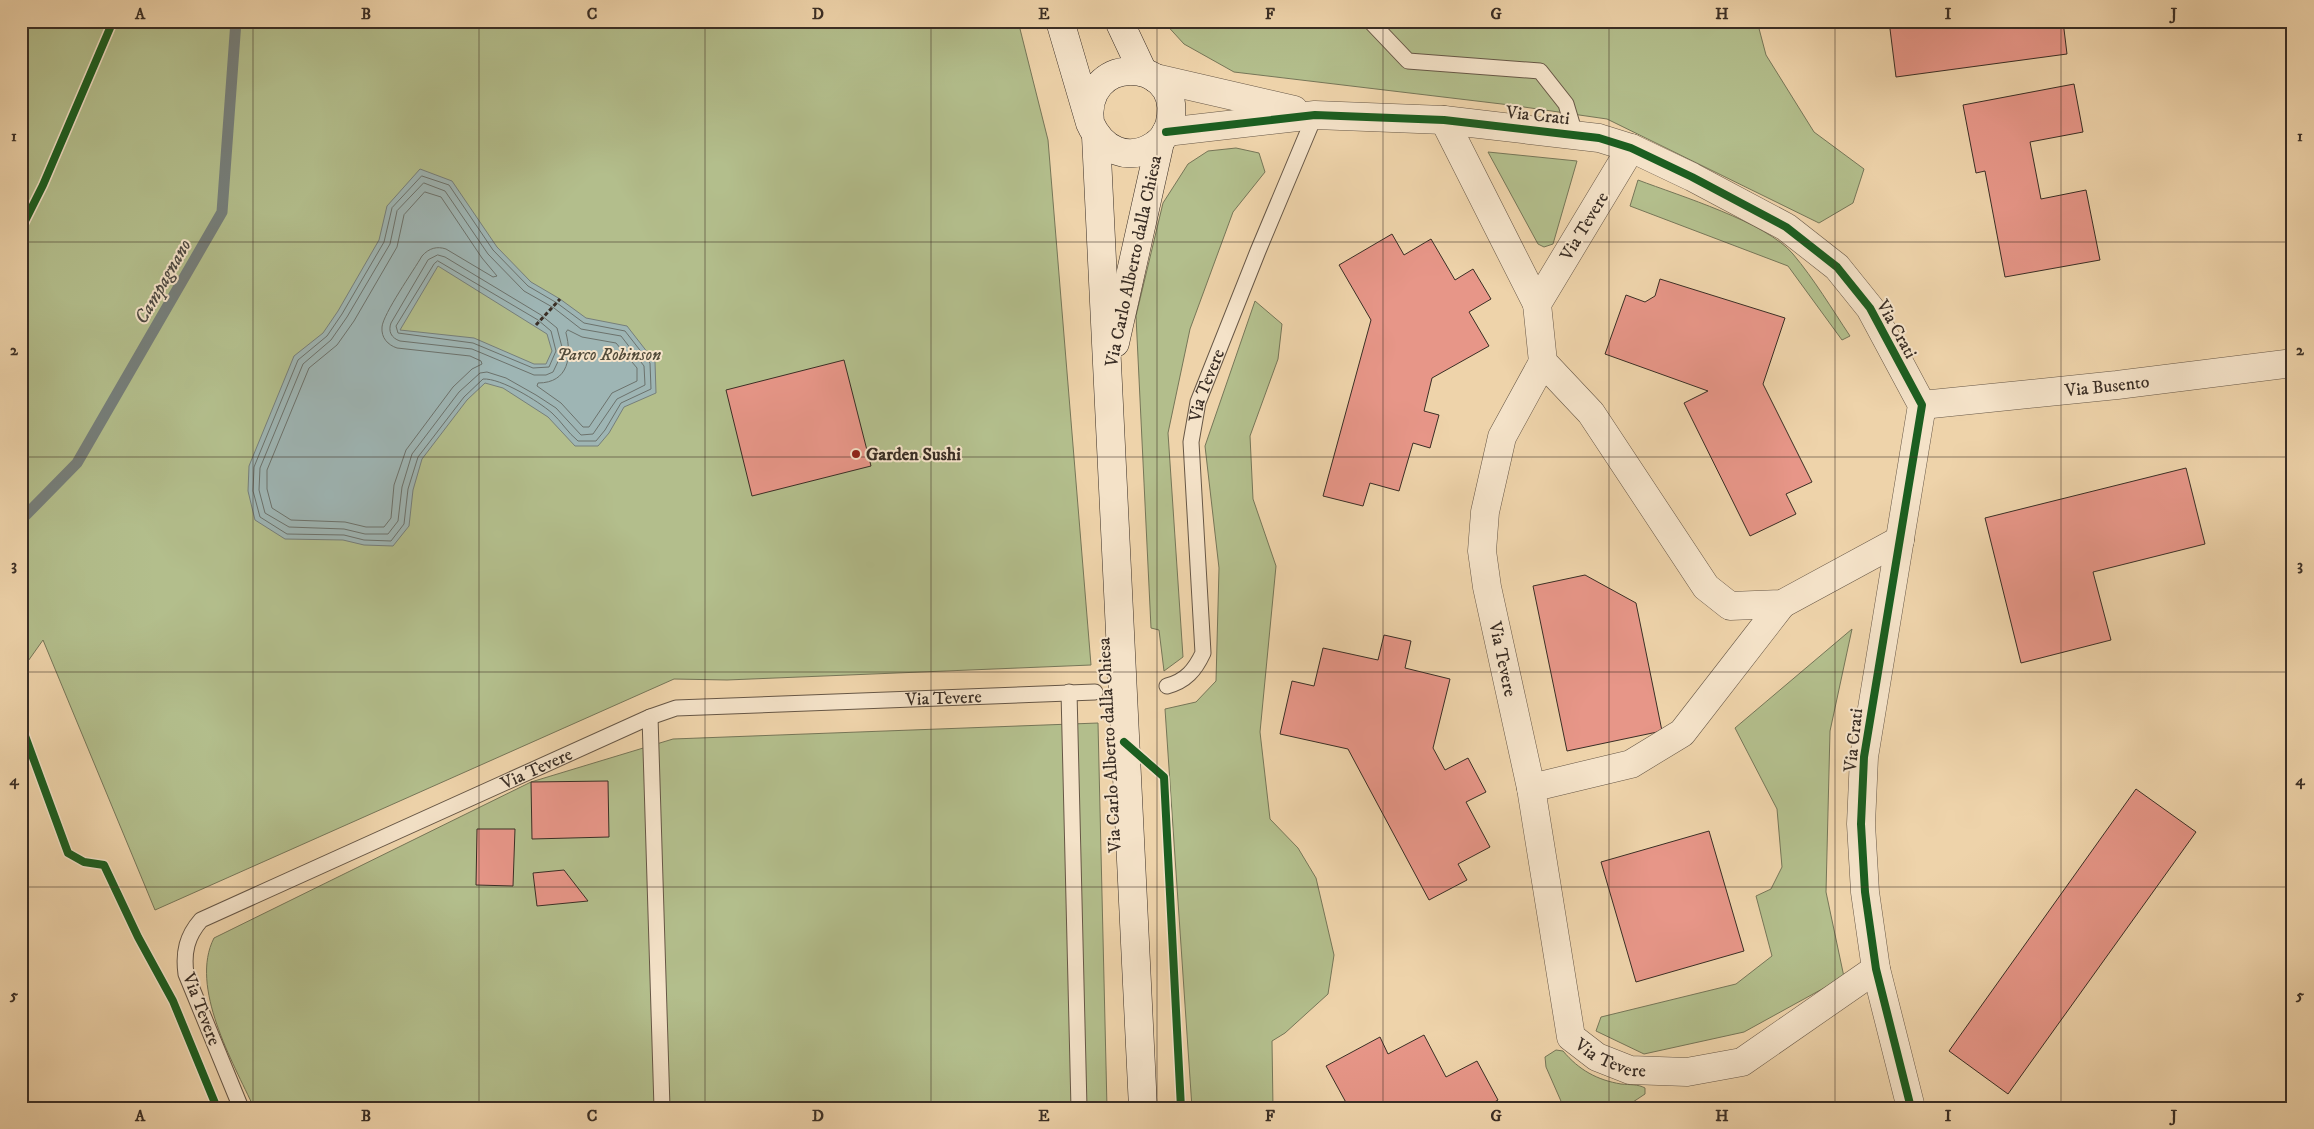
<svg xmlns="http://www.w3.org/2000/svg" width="2314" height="1129" font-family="'IM FELL DW Pica',serif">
<rect width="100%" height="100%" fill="#eed3aa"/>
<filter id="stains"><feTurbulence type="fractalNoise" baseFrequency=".004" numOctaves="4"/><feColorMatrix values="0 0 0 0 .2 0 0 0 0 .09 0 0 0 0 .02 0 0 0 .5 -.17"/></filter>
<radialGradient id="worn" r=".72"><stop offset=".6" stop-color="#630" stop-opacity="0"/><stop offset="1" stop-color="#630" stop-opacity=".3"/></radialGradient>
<g fill="#b3be8c" stroke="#767658">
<polygon points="21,21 1018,21 1048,140 1091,665 727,680 674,679 155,910 43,640 21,671"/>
<polygon points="1163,21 1757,21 1766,55 1814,132 1864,169 1853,203 1819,223 1607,119 1510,105 1234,72 1184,44"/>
<polygon points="1236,148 1259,153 1265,172 1233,212 1190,329 1168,433 1183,657 1164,671 1159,630 1151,628 1136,316 1163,203 1188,164 1208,151"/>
<polygon points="1488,152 1577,161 1553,244 1544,247 1538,244"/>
<path d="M 1638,180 C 1680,196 1766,222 1793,254 C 1814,279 1832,309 1850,336 L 1842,340 L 1788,266 L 1630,206 Z"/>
<polygon points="1255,301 1282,324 1278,359 1250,436 1253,499 1276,566 1260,732 1270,819 1298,848 1316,878 1334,955 1328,994 1285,1033 1272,1041 1273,1108 1192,1108 1165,709 1196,702 1216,681 1219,568 1205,446"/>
<polygon points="1852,629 1830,731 1826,892 1844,977 1744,1032 1644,1054 1596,1031 1601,1017 1736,984 1772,956 1756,896 1771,889 1782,867 1777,809 1735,728"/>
<path d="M 1098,723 L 1107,1108 L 254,1108 C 233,1062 189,987 214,938 L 531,782 L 673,739 Z"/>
<path d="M 1556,1050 L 1563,1051 C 1579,1070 1597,1080 1621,1084 C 1630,1085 1638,1084 1645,1088 L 1645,1094 L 1624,1108 L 1564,1108 L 1546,1067 L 1545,1057 Z"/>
</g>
<path fill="#9eb5b4" stroke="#767f7b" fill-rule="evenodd" d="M 420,169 L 452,181 L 497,247 L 531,282 L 560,299 L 586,318 L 627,326 L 655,362 L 656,393 L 624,407 L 609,433 L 598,446 L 575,446 L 548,417 L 503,388 L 485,383 L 467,400 L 422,459 L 413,490 L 409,526 L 393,546 L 364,545 L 343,540 L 285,539 L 255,520 L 248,491 L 249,466 L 294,356 L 323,333 L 338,311 L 379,240 L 387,206 ZM 438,266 L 547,334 L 552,351 L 546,364 L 534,364 L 474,338 L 400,330 Z"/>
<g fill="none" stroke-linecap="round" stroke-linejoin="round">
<g stroke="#6c726c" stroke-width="1">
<path d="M 422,176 L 449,185 L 493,250 L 528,286 L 557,303 L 584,323 L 625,331 L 650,363 L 651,389 L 621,403 L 605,430 L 596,441 L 578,441 C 568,433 561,421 552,413 C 538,401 501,378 483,379 L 464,397 L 418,457 L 408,489 L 404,524 L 391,541 L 364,540 L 344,535 L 287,534 L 260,517 L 253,491 L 254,467 L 298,360 L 327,336 L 342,314 L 384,242 L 392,208 Z"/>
<polygon points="424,183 445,191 488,254 524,291 554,308 581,329 621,336 644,366 645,385 617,399 593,434 581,435 556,408 536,395 506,378 487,372 480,373 459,392 412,454 402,487 398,521 388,534 365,534 344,529 289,527 265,513 259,490 260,468 303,364 331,340 347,317 390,244 397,211"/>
<path d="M 425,192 L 441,197 L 482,258 L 497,276 L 493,277 L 446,249 C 437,246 429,248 422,256 C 414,270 383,314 382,327 C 381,338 388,345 397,348 L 470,356 L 481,361 L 482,364 L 472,369 L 453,387 L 406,450 L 394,485 L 391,518 L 384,527 L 366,527 L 345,522 L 291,520 L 272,508 L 267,489 L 267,470 L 309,368 L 337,345 L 354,321 L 397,247 L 404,215 Z"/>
<path d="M 438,255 L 445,257 L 541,315 L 557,328 L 563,351 L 553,372 L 546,375 L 534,375 L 472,349 L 400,341 C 391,338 388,331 391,323 L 428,260 Z"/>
<polygon points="438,261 538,320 551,331 556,351 549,367 533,368 473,343 398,333 396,326 434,264"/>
<path d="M 568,330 L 582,337 L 616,343 L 637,368 L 637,381 L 612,393 L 589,427 L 583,427 L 561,403 L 537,386 L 538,383 C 569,383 572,356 566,333 Z"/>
</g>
<polyline stroke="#767f7b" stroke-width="11" points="21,520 77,463 222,212 236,21"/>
</g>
<g fill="#e79688" stroke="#3a2e25">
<polygon points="1889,21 2063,21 2067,54 1896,77"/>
<polygon points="2074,84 2083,132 2030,142 2041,199 2086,190 2100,260 2005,277 1985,171 1976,173 1963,105"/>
<polygon points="1392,234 1404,255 1431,239 1455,280 1473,269 1491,299 1469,312 1489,346 1432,378 1424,411 1439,415 1430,448 1413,443 1399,491 1370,483 1363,506 1323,496 1371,320 1339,265"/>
<polygon points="1660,279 1785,318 1763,384 1812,482 1786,494 1796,514 1750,536 1684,403 1708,391 1605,354 1626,295 1645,302 1655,296"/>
<polygon points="844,360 871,466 752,496 726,390"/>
<polygon points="2186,468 2205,544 2093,572 2111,640 2021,663 1985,518"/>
<polygon points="1585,575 1636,603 1662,731 1567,751 1533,586"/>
<polygon points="1384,635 1411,641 1405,668 1450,679 1433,748 1445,770 1468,758 1486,792 1466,802 1490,847 1458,864 1467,880 1429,900 1348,749 1280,734 1292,681 1314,686 1323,648 1378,660"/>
<polygon points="608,781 609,837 532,839 531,782"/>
<polygon points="2136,789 2196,832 2008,1094 1949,1051"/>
<polygon points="477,829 515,829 513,886 476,885"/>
<polygon points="1709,831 1744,951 1636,982 1601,862"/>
<polygon points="564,870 588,901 537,906 533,873"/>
<polygon points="1424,1035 1446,1077 1477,1061 1498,1100 1484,1108 1349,1108 1326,1066 1380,1037 1388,1054"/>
</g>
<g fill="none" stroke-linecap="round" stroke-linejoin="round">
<g stroke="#675746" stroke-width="17">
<g id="lane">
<polyline points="1370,21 1408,61 1540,71 1566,104 1575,134"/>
<path id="s1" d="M 1167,686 C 1186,681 1195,670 1203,653 L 1191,442 L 1198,402 L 1258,251 L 1315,115"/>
<polyline points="1069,692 1079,1108"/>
<polyline points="650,717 662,1108"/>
<path id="s2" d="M 241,1108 L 186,974 C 183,952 187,936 201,920 L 650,717 L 676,708 L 1095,692"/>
</g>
</g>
<g stroke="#675746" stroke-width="29">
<g id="street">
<polyline points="1155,78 1294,110"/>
<polyline points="1444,120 1537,304"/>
<polyline points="1166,132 1315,115 1444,120 1599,138 1631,148 1692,177 1786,227 1837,267 1870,308 1922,405 1864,757 1861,824 1865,892 1876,969 1911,1108"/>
<polyline points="1631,148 1537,304 1543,362 1591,413 1706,587 1730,606 1782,604 1900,540"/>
<path id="s3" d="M 1922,405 L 2117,385 L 2293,363"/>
<path id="s4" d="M 1782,604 L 1682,733 L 1631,764 L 1531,788 L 1571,1037 L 1597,1057 L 1630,1070 L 1687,1072 L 1742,1062 L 1876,969"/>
<polyline points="1531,788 1487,587 1482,551 1485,512 1502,437 1543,362"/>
</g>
</g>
<g stroke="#3a2e25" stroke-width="29">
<g id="secondary">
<path d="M 1060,21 L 1090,123 C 1102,150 1128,163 1155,145 C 1165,138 1170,127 1171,116 C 1178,56 1081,54 1090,123"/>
<polyline points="1119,21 1143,72"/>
<polyline points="1096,136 1143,1108"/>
<polyline points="1115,343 1160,142"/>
</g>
</g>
<polyline stroke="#3a2e25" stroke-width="3" stroke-dasharray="4 2.5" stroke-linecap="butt" points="536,325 560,299"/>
<use href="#lane" stroke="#f4e2c8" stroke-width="15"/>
<use href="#street" stroke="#f4e2c8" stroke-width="28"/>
<use href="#secondary" stroke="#f4e2c8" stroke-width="28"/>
<g stroke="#f4e2c8" stroke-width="11">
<g id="cycleway">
<polyline points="1166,132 1315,115 1444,120 1599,138 1631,148 1692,177 1786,227 1837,267 1870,308 1922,405 1864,757 1861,824 1865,892 1876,969 1911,1108"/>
<polyline points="21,229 43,185 113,21"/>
<polyline points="21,725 68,853 84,862 104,865 138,937 173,1001 217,1108"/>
<polyline points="1124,742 1164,777 1181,1108"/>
</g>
</g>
<use href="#cycleway" stroke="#1b5e20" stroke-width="8"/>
</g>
<path fill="none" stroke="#3a2e25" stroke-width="1" stroke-opacity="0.55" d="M 253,21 L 253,1108M 479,21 L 479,1108M 705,21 L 705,1108M 931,21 L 931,1108M 1157,21 L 1157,1108M 1383,21 L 1383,1108M 1609,21 L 1609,1108M 1835,21 L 1835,1108M 2061,21 L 2061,1108M 21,242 L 2293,242M 21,457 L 2293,457M 21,672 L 2293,672M 21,887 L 2293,887"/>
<circle fill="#8f2418" stroke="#f4e2c8" stroke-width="2" cx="856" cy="454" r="5"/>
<g text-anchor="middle" stroke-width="4" stroke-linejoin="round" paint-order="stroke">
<g font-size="18" fill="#3a2e25" stroke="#f4e2c8">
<text transform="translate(1538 115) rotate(6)" y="6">Via Crati</text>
<text transform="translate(1584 226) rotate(-59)" y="6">Via Tevere</text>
<text transform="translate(1133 261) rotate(-78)" y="6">Via Carlo Alberto dalla Chiesa</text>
<text transform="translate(1897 329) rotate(61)" y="6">Via Crati</text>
<text dy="6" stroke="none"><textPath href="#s3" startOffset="186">Via Busento</textPath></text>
<text dy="6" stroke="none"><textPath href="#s1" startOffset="321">Via Tevere</textPath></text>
<text transform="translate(1503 659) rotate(78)" y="6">Via Tevere</text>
<text dy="6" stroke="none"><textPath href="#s2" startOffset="991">Via Tevere</textPath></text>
<text transform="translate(1853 740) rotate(-84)" y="6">Via Crati</text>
<text transform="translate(1109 745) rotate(-93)" y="6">Via Carlo Alberto dalla Chiesa</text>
<text dy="6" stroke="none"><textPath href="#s2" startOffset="571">Via Tevere</textPath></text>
<text transform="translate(202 1009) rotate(69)" y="6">Via Tevere</text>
<text dy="6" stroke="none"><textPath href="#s4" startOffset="624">Via Tevere</textPath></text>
</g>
<g font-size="18" font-style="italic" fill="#524b3a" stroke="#f4e2c8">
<text x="609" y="360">Parco Robinson</text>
</g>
<g font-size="18" font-weight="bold" fill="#3a2e25" stroke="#f4e2c8" text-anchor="start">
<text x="866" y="460">Garden Sushi</text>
</g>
<g font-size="19" font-style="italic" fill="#4e4942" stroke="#f4e2c8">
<text transform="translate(162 281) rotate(-60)" y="7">Campagnano</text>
</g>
</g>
<rect width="2314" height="1129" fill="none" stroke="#eed3aa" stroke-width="55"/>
<rect x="28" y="28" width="2258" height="1074" fill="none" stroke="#3a2e25" stroke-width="2"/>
<g font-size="16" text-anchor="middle" font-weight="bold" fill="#3a2e25">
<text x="140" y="19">A</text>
<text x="366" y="19">B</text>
<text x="592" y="19">C</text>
<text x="818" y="19">D</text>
<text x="1044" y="19">E</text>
<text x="1270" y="19">F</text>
<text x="1496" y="19">G</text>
<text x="1722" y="19">H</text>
<text x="1948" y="19">I</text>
<text x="2174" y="19">J</text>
<text x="14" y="141">1</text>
<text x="2300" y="141">1</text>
<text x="14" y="355">2</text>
<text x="2300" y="355">2</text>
<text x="14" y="570">3</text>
<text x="2300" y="570">3</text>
<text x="14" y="785">4</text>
<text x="2300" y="785">4</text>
<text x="14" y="1000">5</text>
<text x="2300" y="1000">5</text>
<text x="140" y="1121">A</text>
<text x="366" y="1121">B</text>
<text x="592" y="1121">C</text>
<text x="818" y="1121">D</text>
<text x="1044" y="1121">E</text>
<text x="1270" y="1121">F</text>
<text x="1496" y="1121">G</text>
<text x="1722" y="1121">H</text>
<text x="1948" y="1121">I</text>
<text x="2174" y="1121">J</text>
</g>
<rect width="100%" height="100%" filter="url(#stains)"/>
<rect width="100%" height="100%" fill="url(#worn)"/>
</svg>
